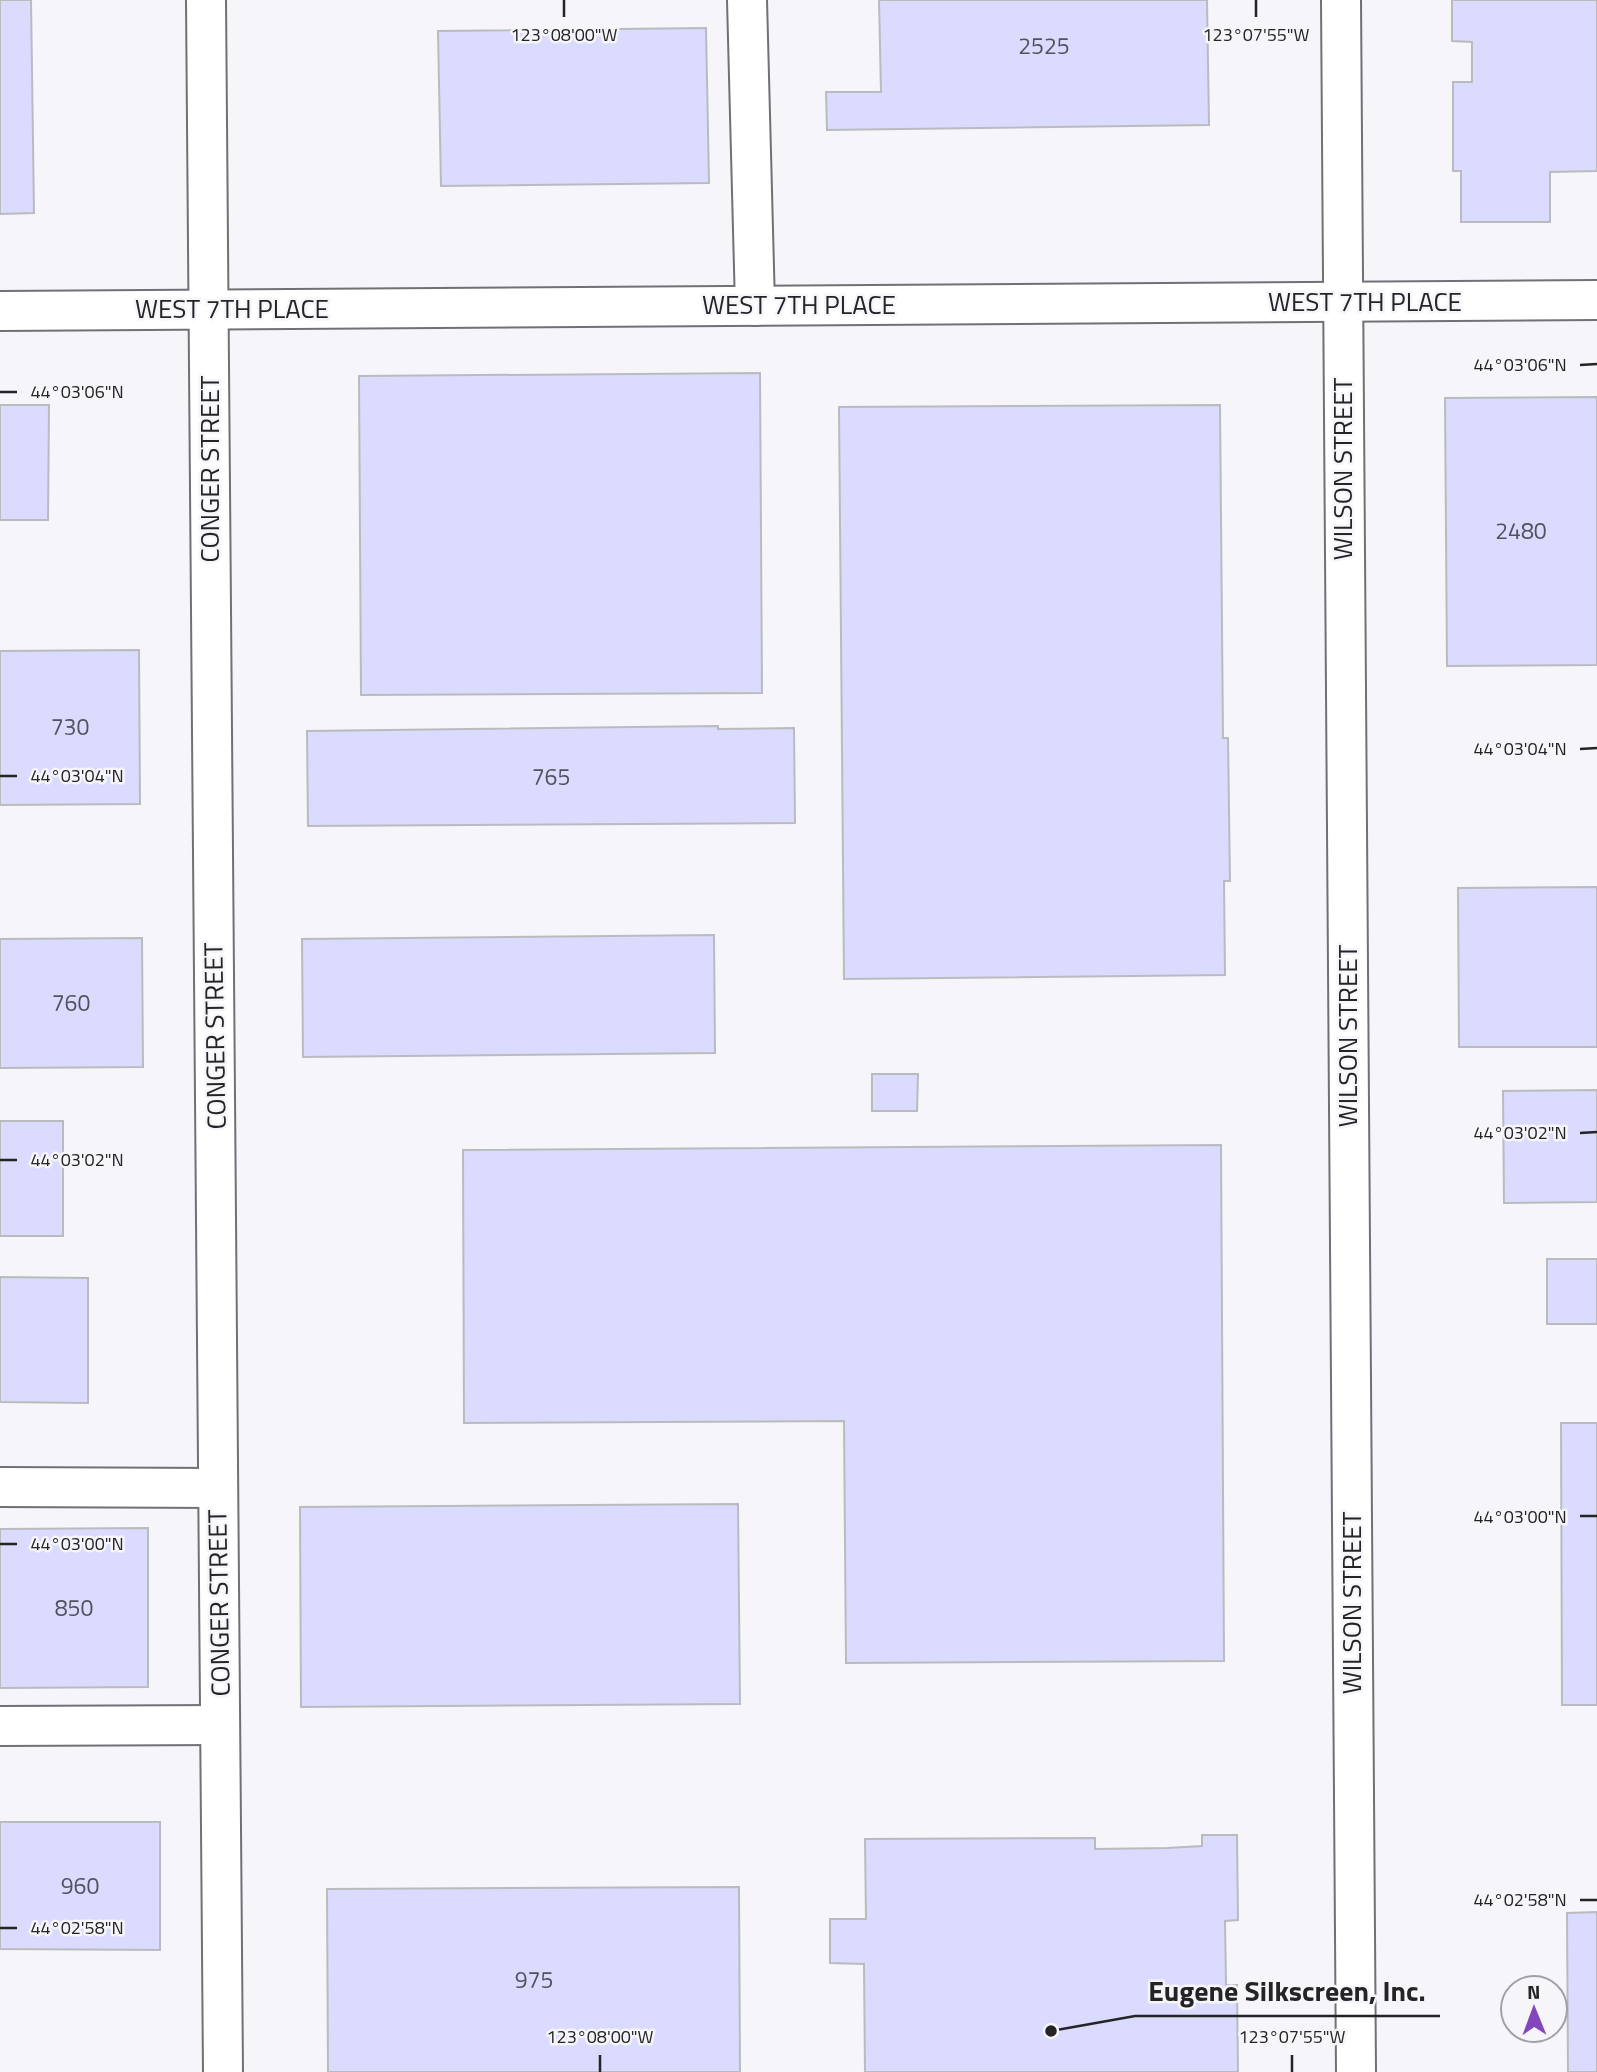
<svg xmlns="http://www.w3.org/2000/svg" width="1597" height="2072" font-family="'Titillium Web',sans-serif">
<rect width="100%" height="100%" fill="#f5f5fa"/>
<g fill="#dadbfe" stroke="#babbbf" stroke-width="2">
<polygon points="0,0 31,0 34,213 0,214"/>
<polygon points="879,0 1207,0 1209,125 827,130 826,92 881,92"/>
<polygon points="1452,0 1597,0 1597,171 1550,172 1550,222 1461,222 1461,171 1453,171 1453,82 1472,82 1472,42 1452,41"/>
<polygon points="706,28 709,183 441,186 438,31"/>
<polygon points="760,373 762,693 361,695 359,376"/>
<polygon points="1597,397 1597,665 1447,666 1445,398"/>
<polygon points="0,405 49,405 48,520 0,520"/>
<polygon points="1220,405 1223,738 1228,738 1230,881 1224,881 1225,975 844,979 839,407"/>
<polygon points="139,650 140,804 0,805 0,651"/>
<polygon points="718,726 718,729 794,728 795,823 308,826 307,731"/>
<polygon points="1597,887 1597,1047 1459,1047 1458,888"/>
<polygon points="714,935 715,1053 303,1057 302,939"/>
<polygon points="142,938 143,1067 0,1068 0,939"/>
<polygon points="872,1074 918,1074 917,1111 872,1111"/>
<polygon points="1597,1090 1597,1202 1504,1203 1503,1091"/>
<rect x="0" y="1121" width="63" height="115"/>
<polygon points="1221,1145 1224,1661 846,1663 844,1421 464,1423 463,1150"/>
<rect x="1547" y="1259" width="50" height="65"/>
<polygon points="0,1277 88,1278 88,1403 0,1402"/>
<polygon points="1561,1423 1597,1423 1597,1705 1562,1705"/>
<polygon points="738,1504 740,1704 301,1707 300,1507"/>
<polygon points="148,1528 148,1687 0,1688 0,1529"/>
<polygon points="0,1822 160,1822 160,1950 0,1949"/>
<polygon points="1202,1835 1237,1835 1238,1920 1225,1921 1226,1985 1237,1985 1238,2072 865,2072 864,1964 830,1963 830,1919 866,1919 865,1839 1095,1838 1095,1849 1167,1848 1202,1846"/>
<polygon points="739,1887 740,2072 328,2072 327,1889"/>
<polygon points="1597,1912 1597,2072 1568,2072 1567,1913"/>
</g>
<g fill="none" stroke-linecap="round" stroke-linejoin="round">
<g stroke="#707175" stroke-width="42">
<g id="minor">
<polyline points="206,0 223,2072"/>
<polyline points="747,0 755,306"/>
<polyline points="1341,0 1356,2072"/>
<polyline points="0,311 1597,300"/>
<polyline points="0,1487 218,1488"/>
<polyline points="0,1726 220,1725"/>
</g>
</g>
<use href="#minor" stroke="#fff" stroke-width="38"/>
</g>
<path fill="none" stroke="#242426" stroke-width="2.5" d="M 564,0 L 564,17M 1256,0 L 1256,17M 1580,365 L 1597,364M 0,392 L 17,392M 1580,749 L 1597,748M 0,776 L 17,776M 1580,1133 L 1597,1132M 0,1160 L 17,1160M 1580,1516 L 1597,1516M 0,1544 L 17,1544M 1580,1900 L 1597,1900M 0,1928 L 17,1928M 600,2055 L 600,2072M 1292,2055 L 1292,2072"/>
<g text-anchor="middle" stroke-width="5" stroke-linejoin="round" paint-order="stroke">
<g font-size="23" fill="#52525c">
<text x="1044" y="54">2525</text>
<text x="1521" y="539">2480</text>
<text x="70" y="735">730</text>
<text x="551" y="785">765</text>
<text x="71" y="1011">760</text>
<text x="74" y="1616">850</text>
<text x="80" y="1894">960</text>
<text x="534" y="1988">975</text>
</g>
<g font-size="26" fill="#242426" stroke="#f5f5fa">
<text x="1365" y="311">WEST 7TH PLACE</text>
<text x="799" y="314">WEST 7TH PLACE</text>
<text x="232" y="318">WEST 7TH PLACE</text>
<text transform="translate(210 469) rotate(-90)" y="9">CONGER STREET</text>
<text transform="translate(1343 469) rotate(-90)" y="9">WILSON STREET</text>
<text transform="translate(215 1036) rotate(-91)" y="9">CONGER STREET</text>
<text transform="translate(1348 1036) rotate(-90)" y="9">WILSON STREET</text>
<text transform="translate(219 1603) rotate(-91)" y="9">CONGER STREET</text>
<text transform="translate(1352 1603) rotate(-90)" y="9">WILSON STREET</text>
</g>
</g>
<g font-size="18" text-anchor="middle" fill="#242426" stroke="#f5f5fa" stroke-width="5" stroke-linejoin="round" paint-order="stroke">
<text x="564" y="41">123°08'00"W</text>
<text x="1256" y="41">123°07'55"W</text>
<text x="1520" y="371">44°03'06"N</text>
<text x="77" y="398">44°03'06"N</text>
<text x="1520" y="755">44°03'04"N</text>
<text x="77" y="782">44°03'04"N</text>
<text x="1520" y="1139">44°03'02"N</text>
<text x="77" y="1166">44°03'02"N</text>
<text x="1520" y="1523">44°03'00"N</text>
<text x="77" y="1550">44°03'00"N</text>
<text x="1520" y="1906">44°02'58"N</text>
<text x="77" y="1934">44°02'58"N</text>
<text x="600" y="2043">123°08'00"W</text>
<text x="1292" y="2043">123°07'55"W</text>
</g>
<path fill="none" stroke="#242426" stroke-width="2.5" d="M1051 2031L1135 2016H1440"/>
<circle fill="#242426" stroke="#f5f5fa" stroke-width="2.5" cx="1051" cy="2031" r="7"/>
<g font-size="28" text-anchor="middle" font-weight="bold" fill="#242426" stroke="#f5f5fa" stroke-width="5" stroke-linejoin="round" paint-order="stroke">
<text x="1287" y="2001">Eugene Silkscreen, Inc.</text>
</g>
<g transform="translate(1534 2009) rotate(359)"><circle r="33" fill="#f5f5fa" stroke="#a1a1a5" stroke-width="2"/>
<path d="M0-5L12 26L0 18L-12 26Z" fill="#8446bc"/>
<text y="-10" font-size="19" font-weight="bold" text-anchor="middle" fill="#242426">N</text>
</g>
</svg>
